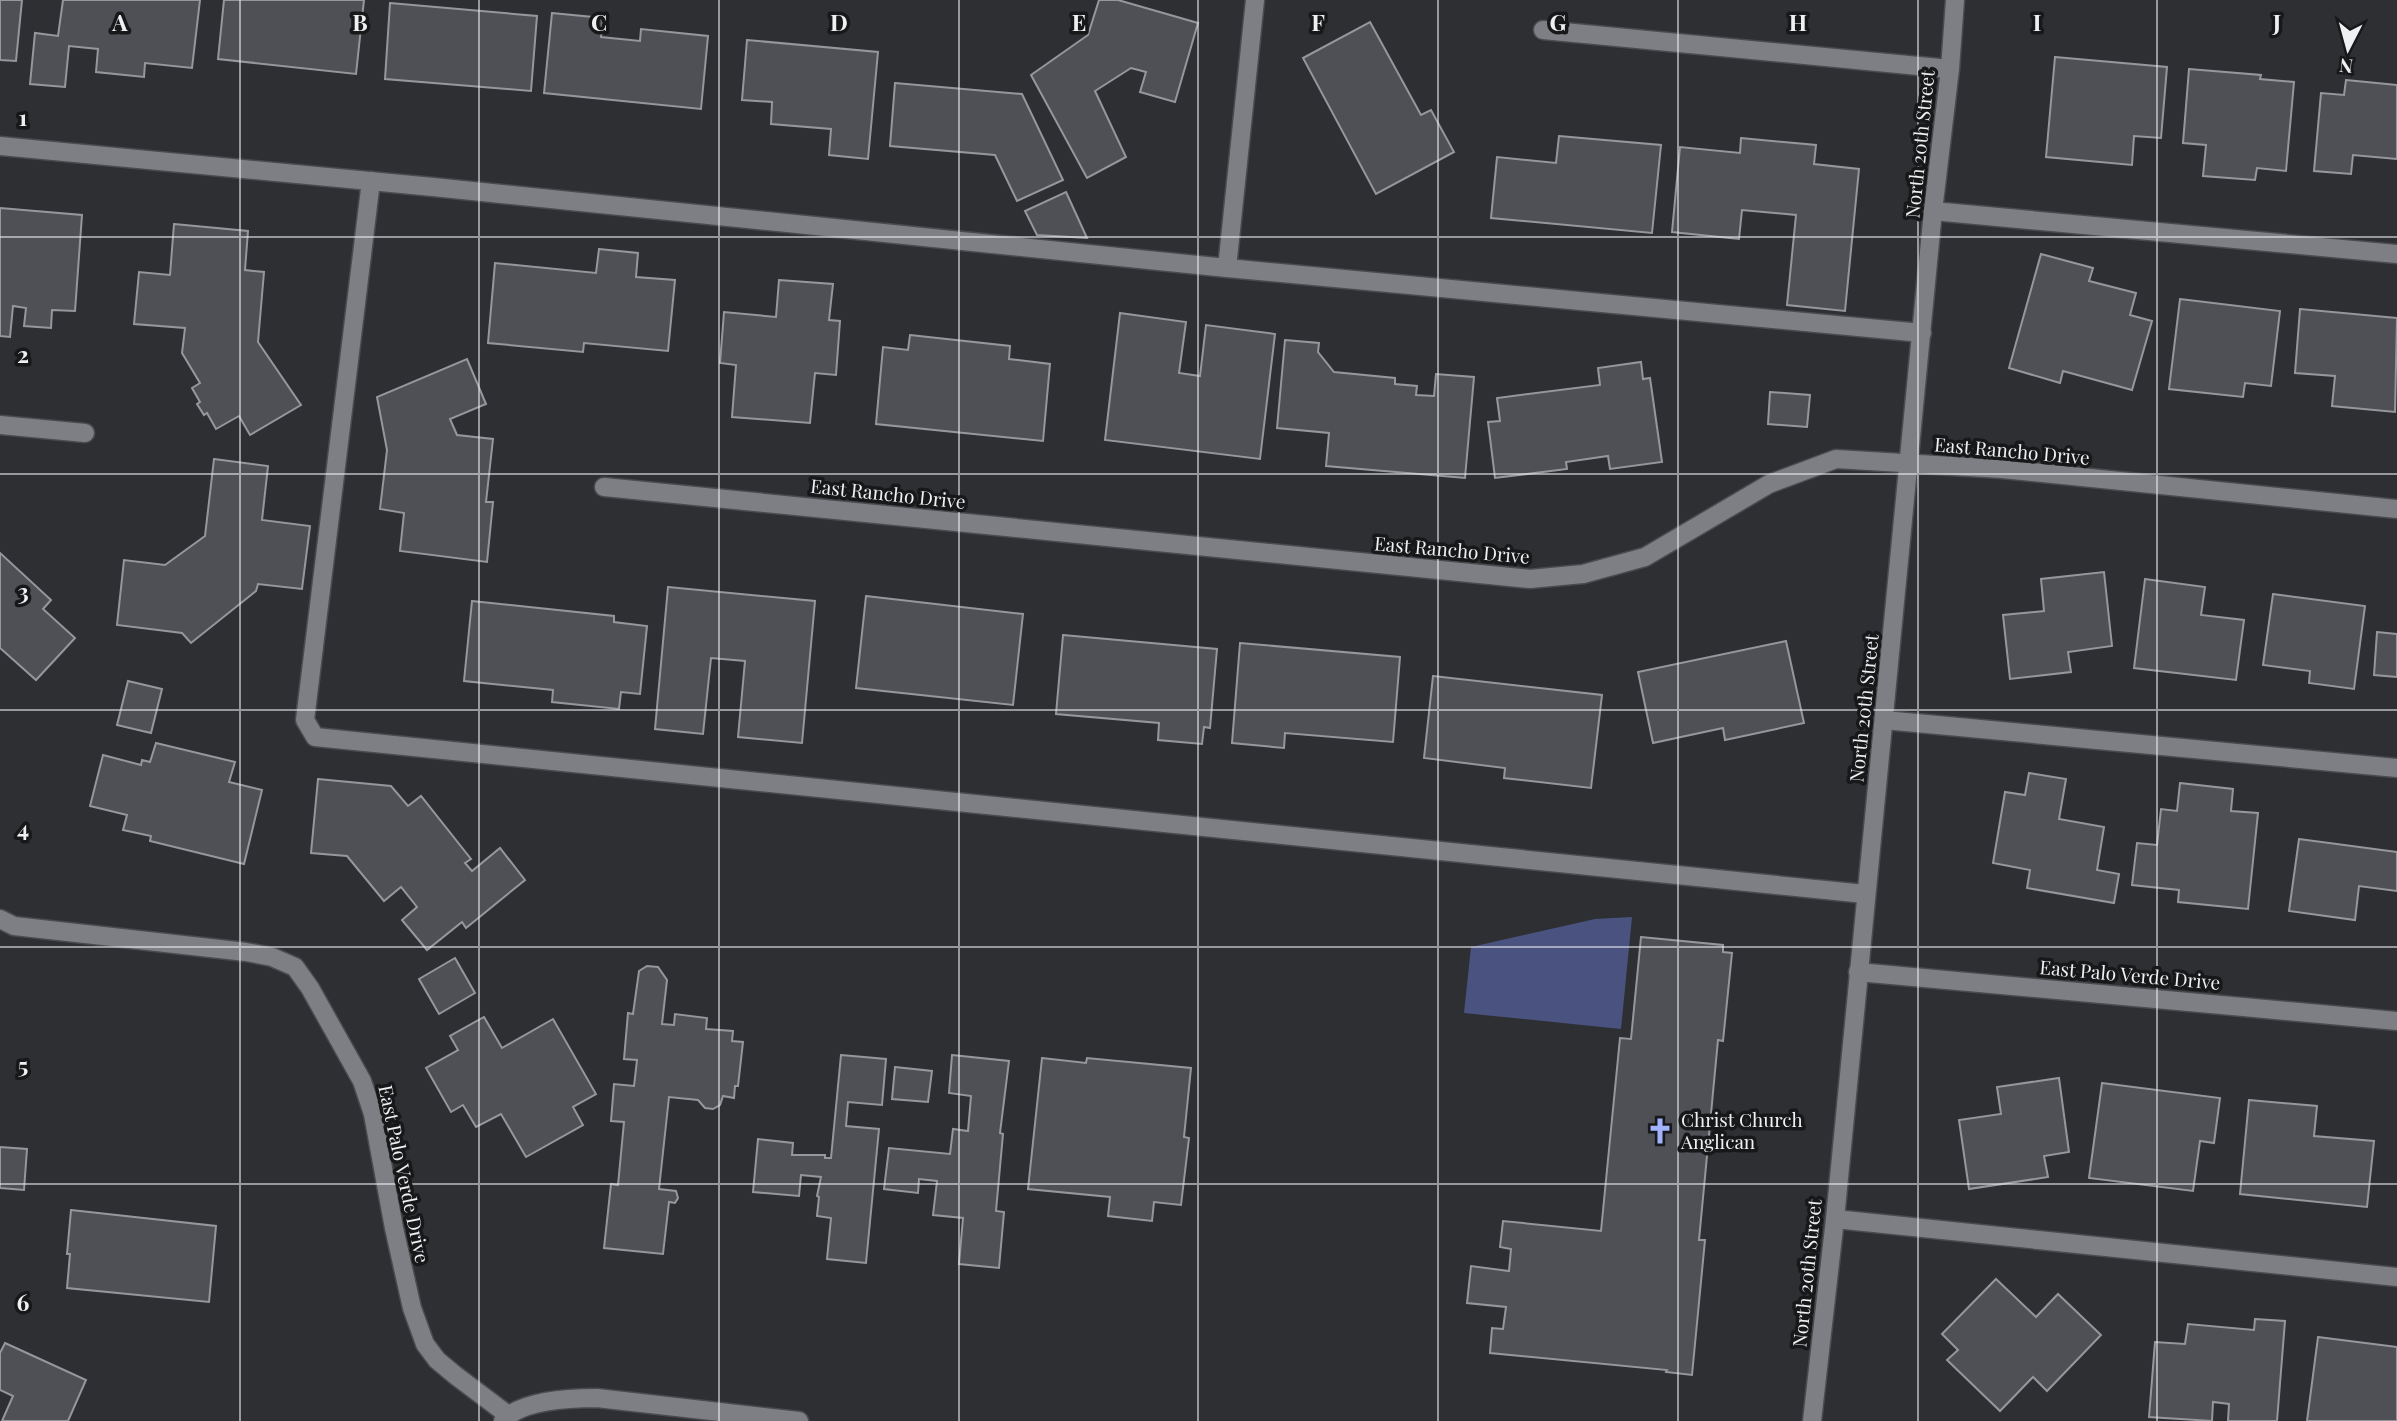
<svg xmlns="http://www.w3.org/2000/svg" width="2397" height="1421" font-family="'Playfair Display',serif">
<rect width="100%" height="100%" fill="#2e2f33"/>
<polygon fill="#4a537f" points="1632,917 1621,1029 1464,1013 1471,947 1595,919"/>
<g fill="#4f5055" stroke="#96979c" stroke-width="2">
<polygon points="0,0 22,0 16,61 0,60"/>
<polygon points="63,0 200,0 192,68 145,63 144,77 96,72 98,49 69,46 65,87 30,84 35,33 58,36"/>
<polygon points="224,0 364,0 356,74 218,59"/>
<polygon points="1099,0 1118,0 1198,23 1175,102 1140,92 1146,72 1131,68 1095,91 1126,157 1087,178 1031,75 1088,35"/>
<polygon points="390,3 537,16 531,91 385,79"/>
<polygon points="552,13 603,18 601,37 640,41 641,29 708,36 701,109 544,93"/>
<polygon points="1370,22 1421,115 1431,110 1454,152 1376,194 1303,58"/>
<polygon points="747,40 878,52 868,159 829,155 831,129 771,124 772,102 742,100"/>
<polygon points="2055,57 2167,67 2161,138 2134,136 2132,165 2046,157"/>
<polygon points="2189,69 2261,75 2260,79 2294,82 2286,171 2257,168 2255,180 2203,176 2206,145 2183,143"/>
<polygon points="2346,80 2397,85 2397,159 2353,155 2351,174 2314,171 2321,93 2344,95"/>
<polygon points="895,83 1022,94 1063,180 1017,201 995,155 890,146"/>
<polygon points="1559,136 1661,145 1652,233 1491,218 1497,157 1556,163"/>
<polygon points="1741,138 1816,145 1814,164 1859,169 1845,311 1787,305 1796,215 1742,210 1739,239 1672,232 1680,147 1740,153"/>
<polygon points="1066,192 1087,238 1037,235 1025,211"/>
<polygon points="0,208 82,215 75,311 52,310 51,328 24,326 26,308 13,306 10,337 0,336"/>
<polygon points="174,224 248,231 245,270 264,272 258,342 301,405 250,435 239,416 216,429 207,413 204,415 197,404 200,402 192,388 200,383 182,353 185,328 134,324 139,272 170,275"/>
<polygon points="599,249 638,253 636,277 675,280 668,351 584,343 583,352 488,343 495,263 596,273"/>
<polygon points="2041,254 2093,268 2089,281 2136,293 2130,315 2152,321 2132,390 2063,371 2060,383 2009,368"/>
<polygon points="779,280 833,284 829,320 840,321 836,375 815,373 810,423 732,417 736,365 720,363 724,312 776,317"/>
<polygon points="2180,299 2280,311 2271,386 2245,383 2243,397 2169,389"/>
<polygon points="2300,309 2397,318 2395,412 2332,406 2335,376 2295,373"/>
<polygon points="1120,313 1186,322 1179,373 1200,376 1206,325 1275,334 1260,459 1105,440"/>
<polygon points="910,335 1010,346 1009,359 1050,364 1043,441 876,424 883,347 908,350"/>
<polygon points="1285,340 1319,343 1318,352 1334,372 1395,378 1395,384 1417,386 1416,395 1434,396 1436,374 1474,377 1465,478 1326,466 1329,433 1277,428"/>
<polygon points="467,359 486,404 450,419 457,435 493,439 486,502 493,502 487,562 400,551 404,513 380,509 387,450 377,397"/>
<polygon points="1641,362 1643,379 1650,378 1662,462 1610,469 1608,456 1566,462 1567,469 1495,478 1488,422 1500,421 1497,398 1600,385 1598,368"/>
<polygon points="1770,392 1810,395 1807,427 1768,424"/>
<polygon points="214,459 268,466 262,520 310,526 302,589 258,584 256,591 191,643 182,633 117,625 124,560 165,565 205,536"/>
<polygon points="0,553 51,600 43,609 75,638 36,680 0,648"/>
<polygon points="2104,572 2112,646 2068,652 2071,672 2010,679 2003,615 2044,611 2041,579"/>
<polygon points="2145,579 2205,587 2201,615 2244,620 2236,680 2134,668"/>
<polygon points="668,587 815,601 802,743 738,737 745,661 711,658 703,734 655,729"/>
<polygon points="2273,594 2365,606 2354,689 2309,683 2310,671 2263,665"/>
<polygon points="866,596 1023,614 1013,705 856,688"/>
<polygon points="472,601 614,616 614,622 647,626 640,694 621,692 619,709 552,702 553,690 464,681"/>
<polygon points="2377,632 2397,634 2397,677 2374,675"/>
<polygon points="1063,635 1217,649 1210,728 1204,727 1202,744 1158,740 1159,723 1056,714"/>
<polygon points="1786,641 1804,723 1725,740 1723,728 1653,743 1638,672"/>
<polygon points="1240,643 1400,657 1393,742 1285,733 1284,748 1232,743"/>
<polygon points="1433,676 1602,695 1591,788 1504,778 1505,768 1424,758"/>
<polygon points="128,681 162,689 151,733 117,725"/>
<polygon points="156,743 235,762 229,782 262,790 244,864 150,841 151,836 123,830 127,815 90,806 103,755 141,765 142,760 150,762"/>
<polygon points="2029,773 2066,779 2059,819 2104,827 2097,870 2119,874 2114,903 2027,888 2030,870 1993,863 2005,792 2025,795"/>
<polygon points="318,779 391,786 408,806 421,796 471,859 465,863 472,871 500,848 525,880 466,928 462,922 427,950 402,920 417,907 401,887 384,901 347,856 311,853"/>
<polygon points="2180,783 2233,789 2231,811 2258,813 2248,909 2178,902 2179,890 2132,885 2137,843 2157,845 2161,809 2177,811"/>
<polygon points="2299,839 2397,852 2397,891 2359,886 2355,920 2289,911"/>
<polygon points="1641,937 1723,945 1723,952 1732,953 1723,1041 1718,1040 1699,1240 1705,1240 1692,1375 1666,1372 1667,1370 1490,1353 1492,1328 1503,1329 1506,1307 1467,1303 1471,1266 1509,1271 1511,1249 1500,1247 1503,1221 1601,1231 1620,1038 1631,1039"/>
<polygon points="455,958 475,993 439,1014 419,979"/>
<polygon points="647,966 658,967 667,980 662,1024 674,1025 675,1014 707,1018 706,1029 733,1031 732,1041 743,1042 738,1086 735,1086 734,1098 723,1096 720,1105 713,1109 705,1108 698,1100 669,1097 659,1189 676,1191 678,1198 675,1203 669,1202 663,1254 604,1248 611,1184 618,1185 624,1122 611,1121 614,1084 634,1086 637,1060 624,1059 628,1013 633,1014 639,971"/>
<polygon points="484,1017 502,1048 553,1019 596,1094 573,1107 583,1125 526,1157 501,1114 476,1127 463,1105 451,1112 426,1068 458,1050 450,1036"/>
<polygon points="841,1055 886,1059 882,1105 848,1102 846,1126 879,1129 866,1263 827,1259 831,1218 817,1216 819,1197 817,1196 821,1177 801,1175 799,1196 753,1192 758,1139 793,1143 792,1155 825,1155 825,1158 831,1158"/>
<polygon points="952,1055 1009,1061 1000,1133 1003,1134 996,1211 1004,1212 999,1268 959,1264 963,1218 933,1215 937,1181 919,1179 918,1193 884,1189 889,1148 950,1154 953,1129 968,1131 971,1096 949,1093"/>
<polygon points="1042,1058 1086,1063 1087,1058 1191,1068 1184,1137 1189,1138 1181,1205 1154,1202 1152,1221 1108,1216 1110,1197 1028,1189"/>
<polygon points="895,1067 932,1071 928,1102 892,1099"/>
<polygon points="2059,1078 2069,1152 2044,1156 2048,1177 1969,1189 1959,1120 2001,1114 1997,1087"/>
<polygon points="2102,1083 2220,1098 2214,1143 2200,1141 2193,1191 2089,1178"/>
<polygon points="2249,1100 2317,1106 2314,1136 2374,1141 2367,1207 2240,1194"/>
<polygon points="0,1147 27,1149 24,1190 0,1188"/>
<polygon points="71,1210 216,1226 209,1302 67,1288 70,1254 67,1254"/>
<polygon points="1996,1279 2036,1317 2058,1294 2101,1335 2047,1391 2033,1377 2000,1411 1947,1360 1958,1350 1942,1334"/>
<polygon points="2255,1319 2285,1321 2277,1421 2228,1421 2229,1404 2213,1402 2212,1421 2149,1417 2155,1342 2185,1344 2188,1324 2254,1330"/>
<polygon points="2318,1337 2397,1347 2397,1421 2307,1421"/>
<polygon points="5,1343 86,1380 68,1421 2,1421 13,1396 0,1390 0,1353"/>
</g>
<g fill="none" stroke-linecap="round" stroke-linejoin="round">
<g stroke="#4a4b4f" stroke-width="21">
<g id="minor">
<polyline points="1543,30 1950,69"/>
<polyline points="0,146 433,187 1227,268 1922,333"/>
<polyline points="371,181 305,720 315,737 1865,894"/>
<polyline points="1933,211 2397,254"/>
<polyline points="1227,268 1255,0"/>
<polyline points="0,425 85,433"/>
<polyline points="604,487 1530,579 1583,574 1645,557 1769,484 1836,459 2002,469 2397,509"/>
<polyline points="1884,720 2397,768"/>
<polyline points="0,919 14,926 246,952 272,957 295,967 310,988 362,1081 373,1114 394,1228 412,1308 425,1344 437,1360 455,1375 508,1415"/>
<polyline points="1858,972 2397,1021"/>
<polyline points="1835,1219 2397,1277"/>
<path d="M 503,1421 C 521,1400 570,1398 597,1398 L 799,1421"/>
<polyline points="1812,1421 1835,1219 1933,211 1950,69 1955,0"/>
</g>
</g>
<use href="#minor" stroke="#7e7f84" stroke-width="18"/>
</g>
<path fill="none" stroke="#eff0f2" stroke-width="2" stroke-opacity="0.55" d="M 240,0 L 240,1421M 479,0 L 479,1421M 719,0 L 719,1421M 959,0 L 959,1421M 1198,0 L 1198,1421M 1438,0 L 1438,1421M 1678,0 L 1678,1421M 1918,0 L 1918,1421M 2157,0 L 2157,1421M 0,237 L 2397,237M 0,474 L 2397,474M 0,710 L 2397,710M 0,947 L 2397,947M 0,1184 L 2397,1184"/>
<defs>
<g id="church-bare" transform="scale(2.1)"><path d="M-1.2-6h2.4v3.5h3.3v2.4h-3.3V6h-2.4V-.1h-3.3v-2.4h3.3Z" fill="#a2b2fd" stroke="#171819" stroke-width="2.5" paint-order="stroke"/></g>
</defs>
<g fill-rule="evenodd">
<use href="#church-bare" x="1660" y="1131"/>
</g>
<g text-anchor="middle" stroke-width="7" stroke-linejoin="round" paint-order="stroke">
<g font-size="19" fill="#eff0f2" stroke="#171819">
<text transform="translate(1920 144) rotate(-84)" y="7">North 20th Street</text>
<text transform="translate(2012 451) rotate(5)" y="7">East Rancho Drive</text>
<text transform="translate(888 494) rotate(6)" y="7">East Rancho Drive</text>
<text transform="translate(1452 550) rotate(5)" y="7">East Rancho Drive</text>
<text transform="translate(1864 708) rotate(-84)" y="7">North 20th Street</text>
<text transform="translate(2130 975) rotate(5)" y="7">East Palo Verde Drive</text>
<text transform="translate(404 1174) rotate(78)" y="7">East Palo Verde Drive</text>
<text transform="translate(1807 1273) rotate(-84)" y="7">North 20th Street</text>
</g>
<g font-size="19" fill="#eff0f2" stroke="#171819" text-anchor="start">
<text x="1681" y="1127">Christ Church<tspan x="1681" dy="22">Anglican</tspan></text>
</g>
</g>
<g font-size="23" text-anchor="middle" font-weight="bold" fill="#eff0f2" stroke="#171819" stroke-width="7" stroke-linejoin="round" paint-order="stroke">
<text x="120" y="31">A</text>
<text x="360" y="31">B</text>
<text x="599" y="31">C</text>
<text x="839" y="31">D</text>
<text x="1079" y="31">E</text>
<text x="1318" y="31">F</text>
<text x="1558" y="31">G</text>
<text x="1798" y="31">H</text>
<text x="2037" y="31">I</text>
<text x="2277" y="31">J</text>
<text x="23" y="126">1</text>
<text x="23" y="363">2</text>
<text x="23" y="600">3</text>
<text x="23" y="837">4</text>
<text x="23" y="1074">5</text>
<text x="23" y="1311">6</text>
</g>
<g transform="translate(2348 49) rotate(186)" stroke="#171819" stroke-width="5" paint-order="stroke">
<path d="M0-5L12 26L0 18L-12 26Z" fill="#eff0f2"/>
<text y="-10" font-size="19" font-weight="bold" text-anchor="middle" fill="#eff0f2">N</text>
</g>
</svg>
